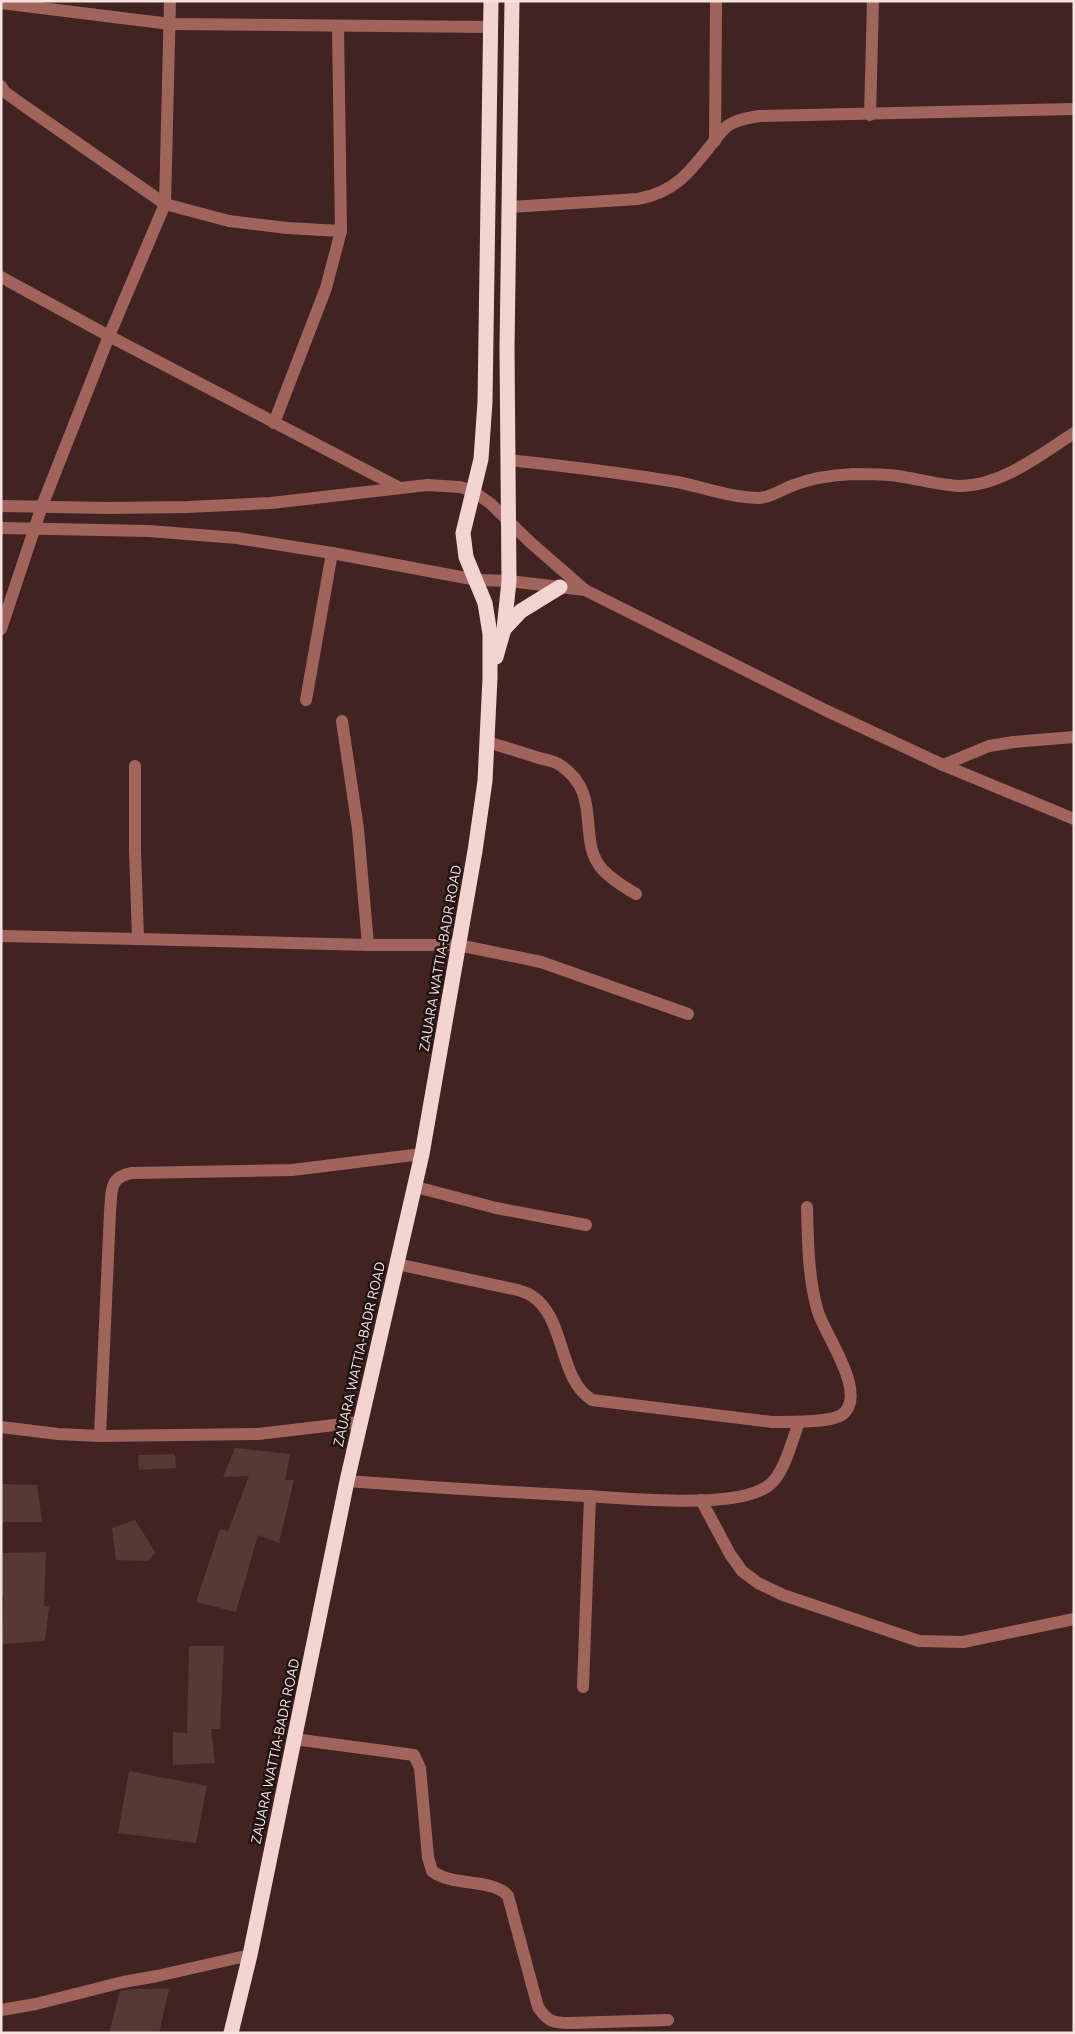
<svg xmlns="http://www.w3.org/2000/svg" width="1075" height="2034" font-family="Ubuntu,sans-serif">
<rect width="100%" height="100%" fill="#412421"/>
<g fill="#563834">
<polygon points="235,1448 290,1454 285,1480 294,1480 279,1543 258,1535 236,1612 196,1602 220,1529 228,1531 249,1476 223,1477"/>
<polygon points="175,1454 176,1468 139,1470 138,1455"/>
<polygon points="1,1484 37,1485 42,1522 1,1522"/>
<polygon points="135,1520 156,1553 147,1561 116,1560 112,1528"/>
<polygon points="46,1552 44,1606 49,1606 45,1641 2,1644 4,1597 1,1597 1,1553"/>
<polygon points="189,1646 224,1646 220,1729 211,1729 215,1763 173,1765 173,1732 187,1733"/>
<polygon points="129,1771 207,1786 196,1843 118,1833"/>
<polygon points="132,1989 169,1989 159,2033 109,2033 120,1991"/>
</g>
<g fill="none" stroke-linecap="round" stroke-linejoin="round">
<g stroke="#a0645c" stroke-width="12">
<polyline points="1,3 170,24 491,27"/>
<polyline points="1,86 5,92 20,103 165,204 229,221 287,228 341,231"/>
<polyline points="870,115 873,1"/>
<polyline points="715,141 716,1"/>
<path d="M 510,207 L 638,199 C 675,192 689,173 711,145 C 716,139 722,129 729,125 C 738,119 749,118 759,116 L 1074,109"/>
<polyline points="1,277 109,336 398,487"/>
<polyline points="274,423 326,288 341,231 338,26"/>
<path d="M 508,460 C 565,466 621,473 677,482 C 703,487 732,498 759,498 C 772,497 782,489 794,485 C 812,478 833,475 853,474 C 868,474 884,474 898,476 C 918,479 938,485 958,486 C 1000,487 1040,455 1074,433"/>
<polyline points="1,506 108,508 188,507 271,503 427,485 460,487 473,491 491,504 530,542 585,590 825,710 943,765 1074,819"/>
<polyline points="1,528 149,531 237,538 332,553 477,580 509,581 585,590"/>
<polyline points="1,629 42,506 109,336 165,204 170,1"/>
<polyline points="306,700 332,553"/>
<polyline points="342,721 358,829 368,945"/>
<path d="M 487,742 C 504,747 521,752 539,758 C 546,760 554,761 560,765 C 604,794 576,839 602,869 C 611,879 624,887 636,894"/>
<polyline points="943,765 989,746 1014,742 1074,737"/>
<polyline points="135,766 135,850 138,939 368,945 458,945 541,962 688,1014"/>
<polyline points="1,936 138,939"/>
<polyline points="416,1187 496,1208 586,1225"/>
<path d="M 397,1264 L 518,1290 C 523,1292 528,1293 532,1296 C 566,1318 558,1379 592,1400 L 772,1422 C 787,1422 832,1423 843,1414 C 868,1393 825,1335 818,1312 C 808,1278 808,1242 807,1207"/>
<polyline points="1,1427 58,1434 100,1436 258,1434 360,1422"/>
<path d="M 100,1436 L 110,1212 C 112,1192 108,1177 132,1173 L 292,1170 L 422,1154"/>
<path d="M 347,1481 C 426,1487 505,1492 585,1496 C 628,1498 734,1510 768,1486 C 784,1475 792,1441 799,1422"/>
<polyline points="701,1500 730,1554 742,1571 758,1583 783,1595 919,1641 963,1642 1074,1619"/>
<polyline points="583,1687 590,1496"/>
<path d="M 294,1739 L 414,1755 L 420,1768 L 428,1857 L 432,1871 C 452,1887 494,1878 508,1896 L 538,2007 C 548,2022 553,2023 570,2023 L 668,2020"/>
<polyline points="1,2010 36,2004 123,1982 157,1976 250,1955"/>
</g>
<g stroke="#f3d4d0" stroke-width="15">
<polyline points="504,629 521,611 560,587"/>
<polyline points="496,657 504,629 509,581 507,348 512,1"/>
<polyline points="231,2033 250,1955 347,1481 422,1154 475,851 485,781 490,678 490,634 485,603 466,557 463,533 481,459 485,402 491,1"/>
</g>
</g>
<g text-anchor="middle" stroke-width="5" stroke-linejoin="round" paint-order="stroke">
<g font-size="14" fill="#f6e3e0" stroke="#1f1210">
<text transform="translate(440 958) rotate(-80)" y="5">ZAUARA WATTIA-BADR ROAD</text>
<text transform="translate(359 1354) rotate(-77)" y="5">ZAUARA WATTIA-BADR ROAD</text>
<text transform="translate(275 1751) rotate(-78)" y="5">ZAUARA WATTIA-BADR ROAD</text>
</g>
</g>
<rect width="1075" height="2034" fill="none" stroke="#f6e3e0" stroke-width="5"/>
</svg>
